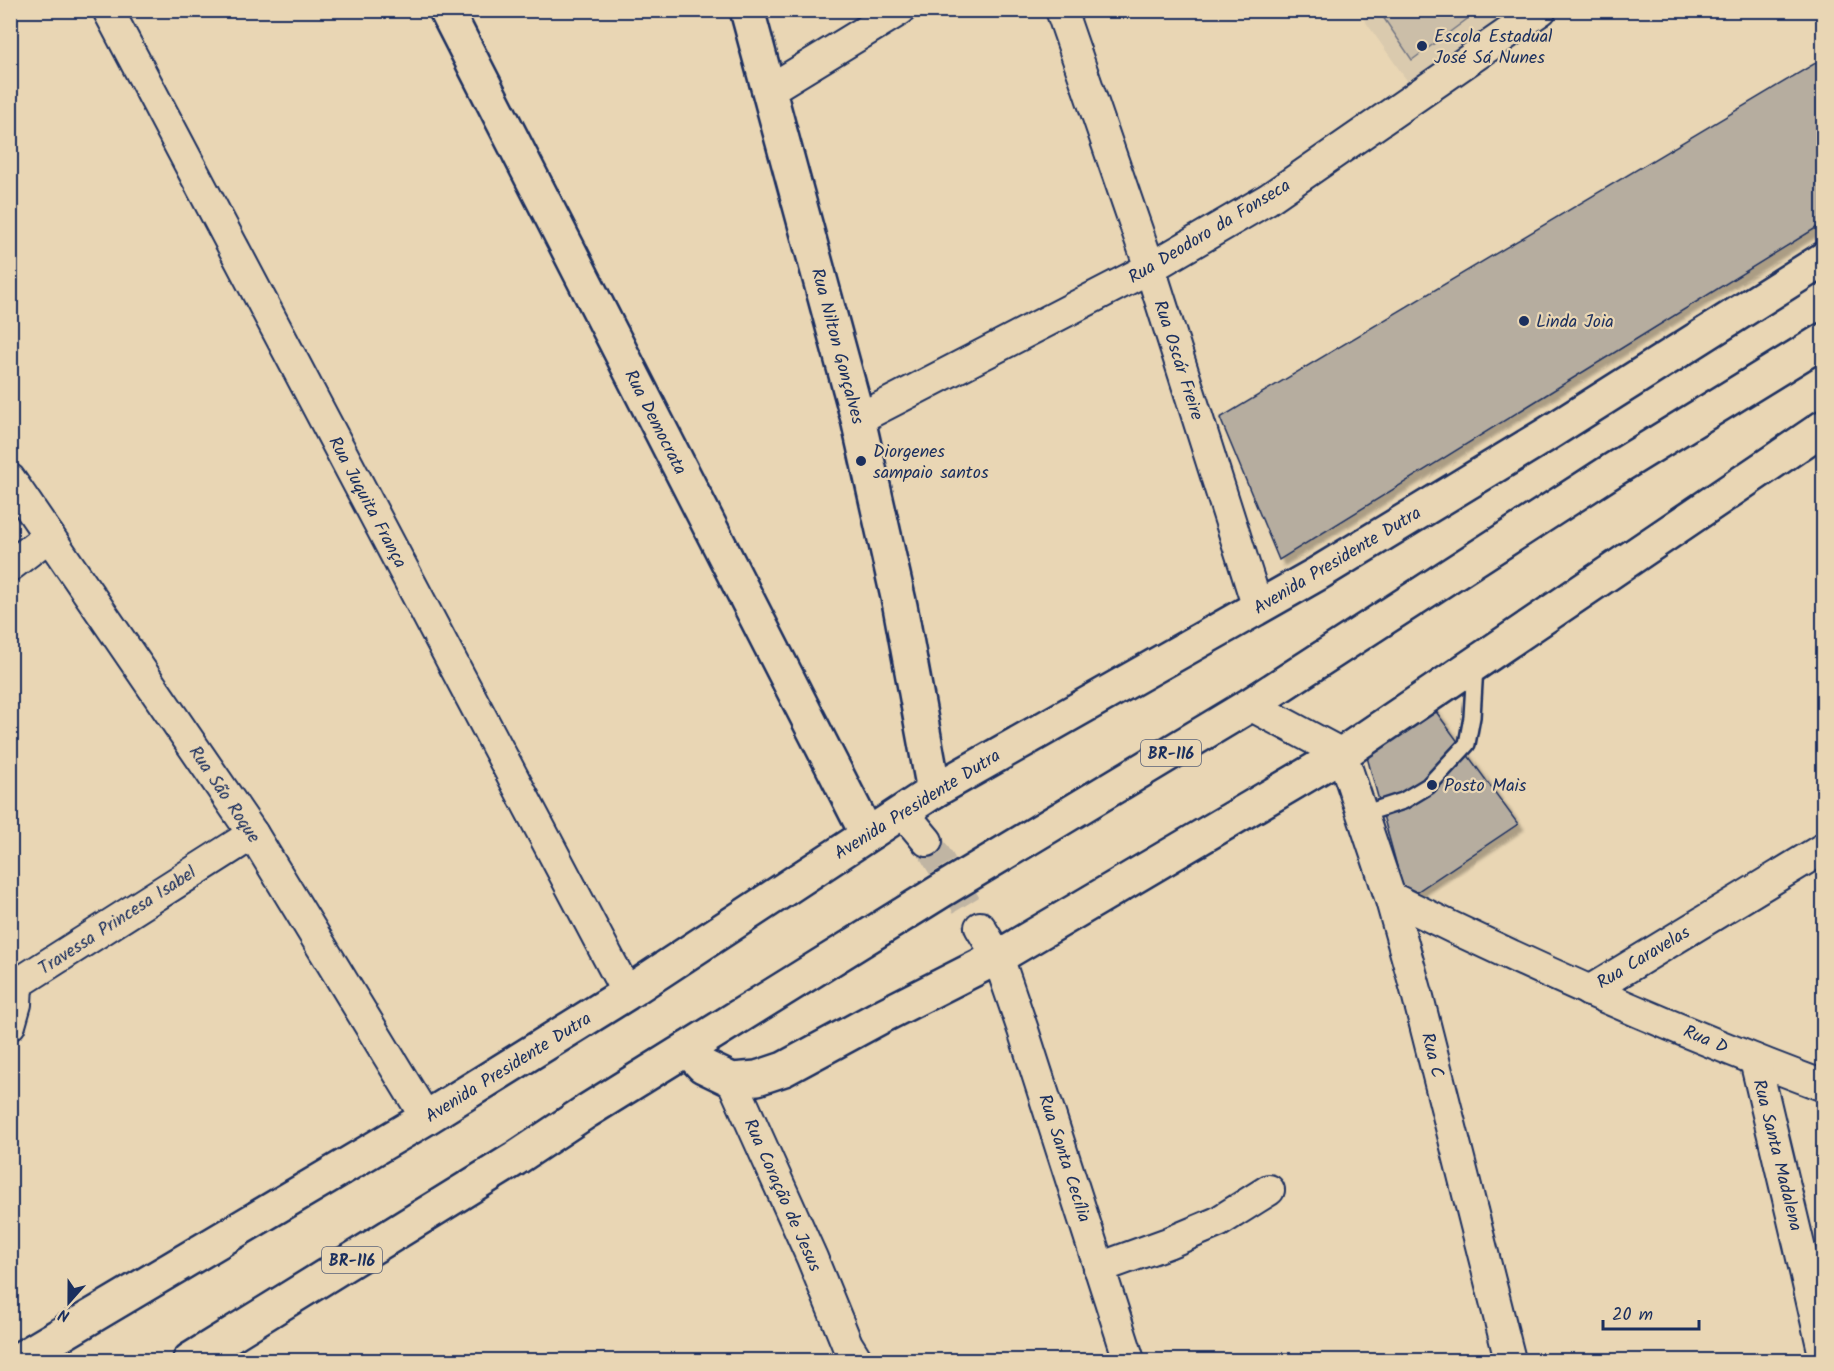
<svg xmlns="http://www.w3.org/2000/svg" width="1834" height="1371" font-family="Kalam,sans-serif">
<defs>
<filter id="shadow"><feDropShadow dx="5.5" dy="5.5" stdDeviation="1.5" flood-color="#0004"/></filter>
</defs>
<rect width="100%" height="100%" fill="#e9d6b4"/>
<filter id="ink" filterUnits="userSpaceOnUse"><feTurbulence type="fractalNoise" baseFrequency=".0167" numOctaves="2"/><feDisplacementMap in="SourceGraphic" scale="12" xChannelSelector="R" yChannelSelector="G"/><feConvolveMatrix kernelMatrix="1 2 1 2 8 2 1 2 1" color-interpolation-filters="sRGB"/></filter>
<g filter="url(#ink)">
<polygon fill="#dacaae" points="1358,11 1512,11 1408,82"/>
<polygon fill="#cbbea8" stroke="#737683" stroke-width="1.5" points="1379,11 1478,11 1412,60"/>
<g fill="#b6ad9f" stroke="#1b2f5e" stroke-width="1.5" filter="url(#shadow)">
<polygon points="1824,58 1824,223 1279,560 1220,418"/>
<polygon points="1429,702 1518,824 1406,899 1364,746"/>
</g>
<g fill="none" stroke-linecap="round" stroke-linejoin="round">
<polyline stroke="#c0b5a3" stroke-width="30" stroke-dasharray="30 15" stroke-linecap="butt" points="927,841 980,927"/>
<g stroke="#1b2f5e" stroke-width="20">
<polyline id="service" points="1363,814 1403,801 1428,786 1467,744 1472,717 1475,666"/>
</g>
<g stroke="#1b2f5e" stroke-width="34">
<g id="minor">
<polyline points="108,10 627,993"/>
<polyline points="1061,10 1150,268 1258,608"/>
<polyline points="769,90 900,10"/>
<polyline points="858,419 1150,268 1268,199 1541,10"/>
<polyline points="10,479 253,834 426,1118"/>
<polyline points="10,566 49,536"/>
<polyline points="1250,705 1342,754 1390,897 1418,997 1510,1360"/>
<polyline points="902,811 927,841"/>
<path d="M 1390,897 C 1531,967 1676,1031 1824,1086"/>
<polyline points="980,927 998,957 1023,1030 1129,1360"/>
<polyline points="17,984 253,834"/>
<polyline points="1589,991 1824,848"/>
<polyline points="10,1025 16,1004 17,984"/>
<polyline points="1755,1060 1799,1245 1824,1355"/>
<polyline points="732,1080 812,1258 847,1344 857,1360"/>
<polyline points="1099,1268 1168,1243 1218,1222 1269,1190"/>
</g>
</g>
<g stroke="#1b2f5e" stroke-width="38">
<g id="tertiary">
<polyline points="446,10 867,834"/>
<polyline points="747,10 858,419 900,606 934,791"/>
<polyline points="687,1049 703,1066 732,1080 757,1078 784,1069 884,1015 998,957 1342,754 1824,427"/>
<polyline points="18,1360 426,1118 627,993 934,791 1317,574 1544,436 1824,259"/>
</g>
</g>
<g stroke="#1b2f5e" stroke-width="38">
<polyline id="trunk" points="190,1360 515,1159 587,1111 944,889 1250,705 1608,473 1824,340"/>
</g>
<use href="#service" stroke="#e9d6b4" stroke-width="15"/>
<use href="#minor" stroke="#e9d6b4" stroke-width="30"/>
<use href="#tertiary" stroke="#e9d6b4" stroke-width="33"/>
<use href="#trunk" stroke="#e9d6b4" stroke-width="33"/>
</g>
</g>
<g fill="#1b2f5e" stroke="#e9d6b4" stroke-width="2">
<circle cx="1422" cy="46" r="6"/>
<circle cx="1524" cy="321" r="6"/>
<circle cx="861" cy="461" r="6"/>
<circle cx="1432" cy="785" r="6"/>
</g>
<g text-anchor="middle" stroke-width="4.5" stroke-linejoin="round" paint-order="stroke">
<g fill="#e9d6b4" stroke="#596178" stroke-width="1.5">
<rect x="1141" y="740" width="60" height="26" rx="4.5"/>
<rect x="322" y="1247" width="60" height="26" rx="4.5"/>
</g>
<g font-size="16" font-weight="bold" fill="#1b2f5e">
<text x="1171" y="759">BR-116</text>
<text x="352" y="1266">BR-116</text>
</g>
<g font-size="18" fill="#1b2f5e" stroke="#e9d6b4" text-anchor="start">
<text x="1434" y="42">Escola Estadual<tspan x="1434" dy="21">José Sá Nunes</tspan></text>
<text x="1536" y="327">Linda Joia</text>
<text x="873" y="457">Diorgenes<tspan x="873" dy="21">sampaio santos</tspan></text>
<text x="1444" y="791">Posto Mais</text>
</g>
<g font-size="18" fill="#1b2f5e" stroke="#e9d6b4">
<text transform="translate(1209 231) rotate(-31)" y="6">Rua Deodoro da Fonseca</text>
<text transform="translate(838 346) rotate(75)" y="6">Rua Nilton Gonçalves</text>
<text transform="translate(1179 360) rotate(72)" y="6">Rua Oscár Freire</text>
<text transform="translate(656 422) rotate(63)" y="6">Rua Democrata</text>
<text transform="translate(368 502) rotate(62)" y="6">Rua Juquita França</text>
<text transform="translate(1337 560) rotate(-31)" y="6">Avenida Presidente Dutra</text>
<text transform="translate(225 794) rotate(56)" y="6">Rua São Roque</text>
<text transform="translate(917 804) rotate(-32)" y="6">Avenida Presidente Dutra</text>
<text transform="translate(117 920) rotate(-33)" y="6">Travessa Princesa Isabel</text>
<text transform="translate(1643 957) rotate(-31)" y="6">Rua Caravelas</text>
<text transform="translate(1706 1039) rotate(23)" y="6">Rua D</text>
<text transform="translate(1433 1055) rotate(76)" y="6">Rua C</text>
<text transform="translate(508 1067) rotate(-32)" y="6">Avenida Presidente Dutra</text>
<text transform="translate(1778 1155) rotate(76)" y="6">Rua Santa Madalena</text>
<text transform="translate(1065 1158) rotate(72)" y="6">Rua Santa Cecília</text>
<text transform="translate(783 1195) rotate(66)" y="6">Rua Coração de Jesus</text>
</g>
</g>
<rect width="1834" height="1371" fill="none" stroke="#e9d6b4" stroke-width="36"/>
<rect x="18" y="18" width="1798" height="1335" fill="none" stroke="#1b2f5e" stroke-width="2" filter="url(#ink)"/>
<g transform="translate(69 1302) rotate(201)" stroke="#e9d6b4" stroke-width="4.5" paint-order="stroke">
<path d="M0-4.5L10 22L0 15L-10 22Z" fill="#1b2f5e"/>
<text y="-9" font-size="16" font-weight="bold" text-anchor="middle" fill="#1b2f5e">N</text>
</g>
<path d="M1603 1320v9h96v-9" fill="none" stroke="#1b2f5e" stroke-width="3"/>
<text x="1612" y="1320" font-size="18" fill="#1b2f5e" stroke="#e9d6b4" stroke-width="4.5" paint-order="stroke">20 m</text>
</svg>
